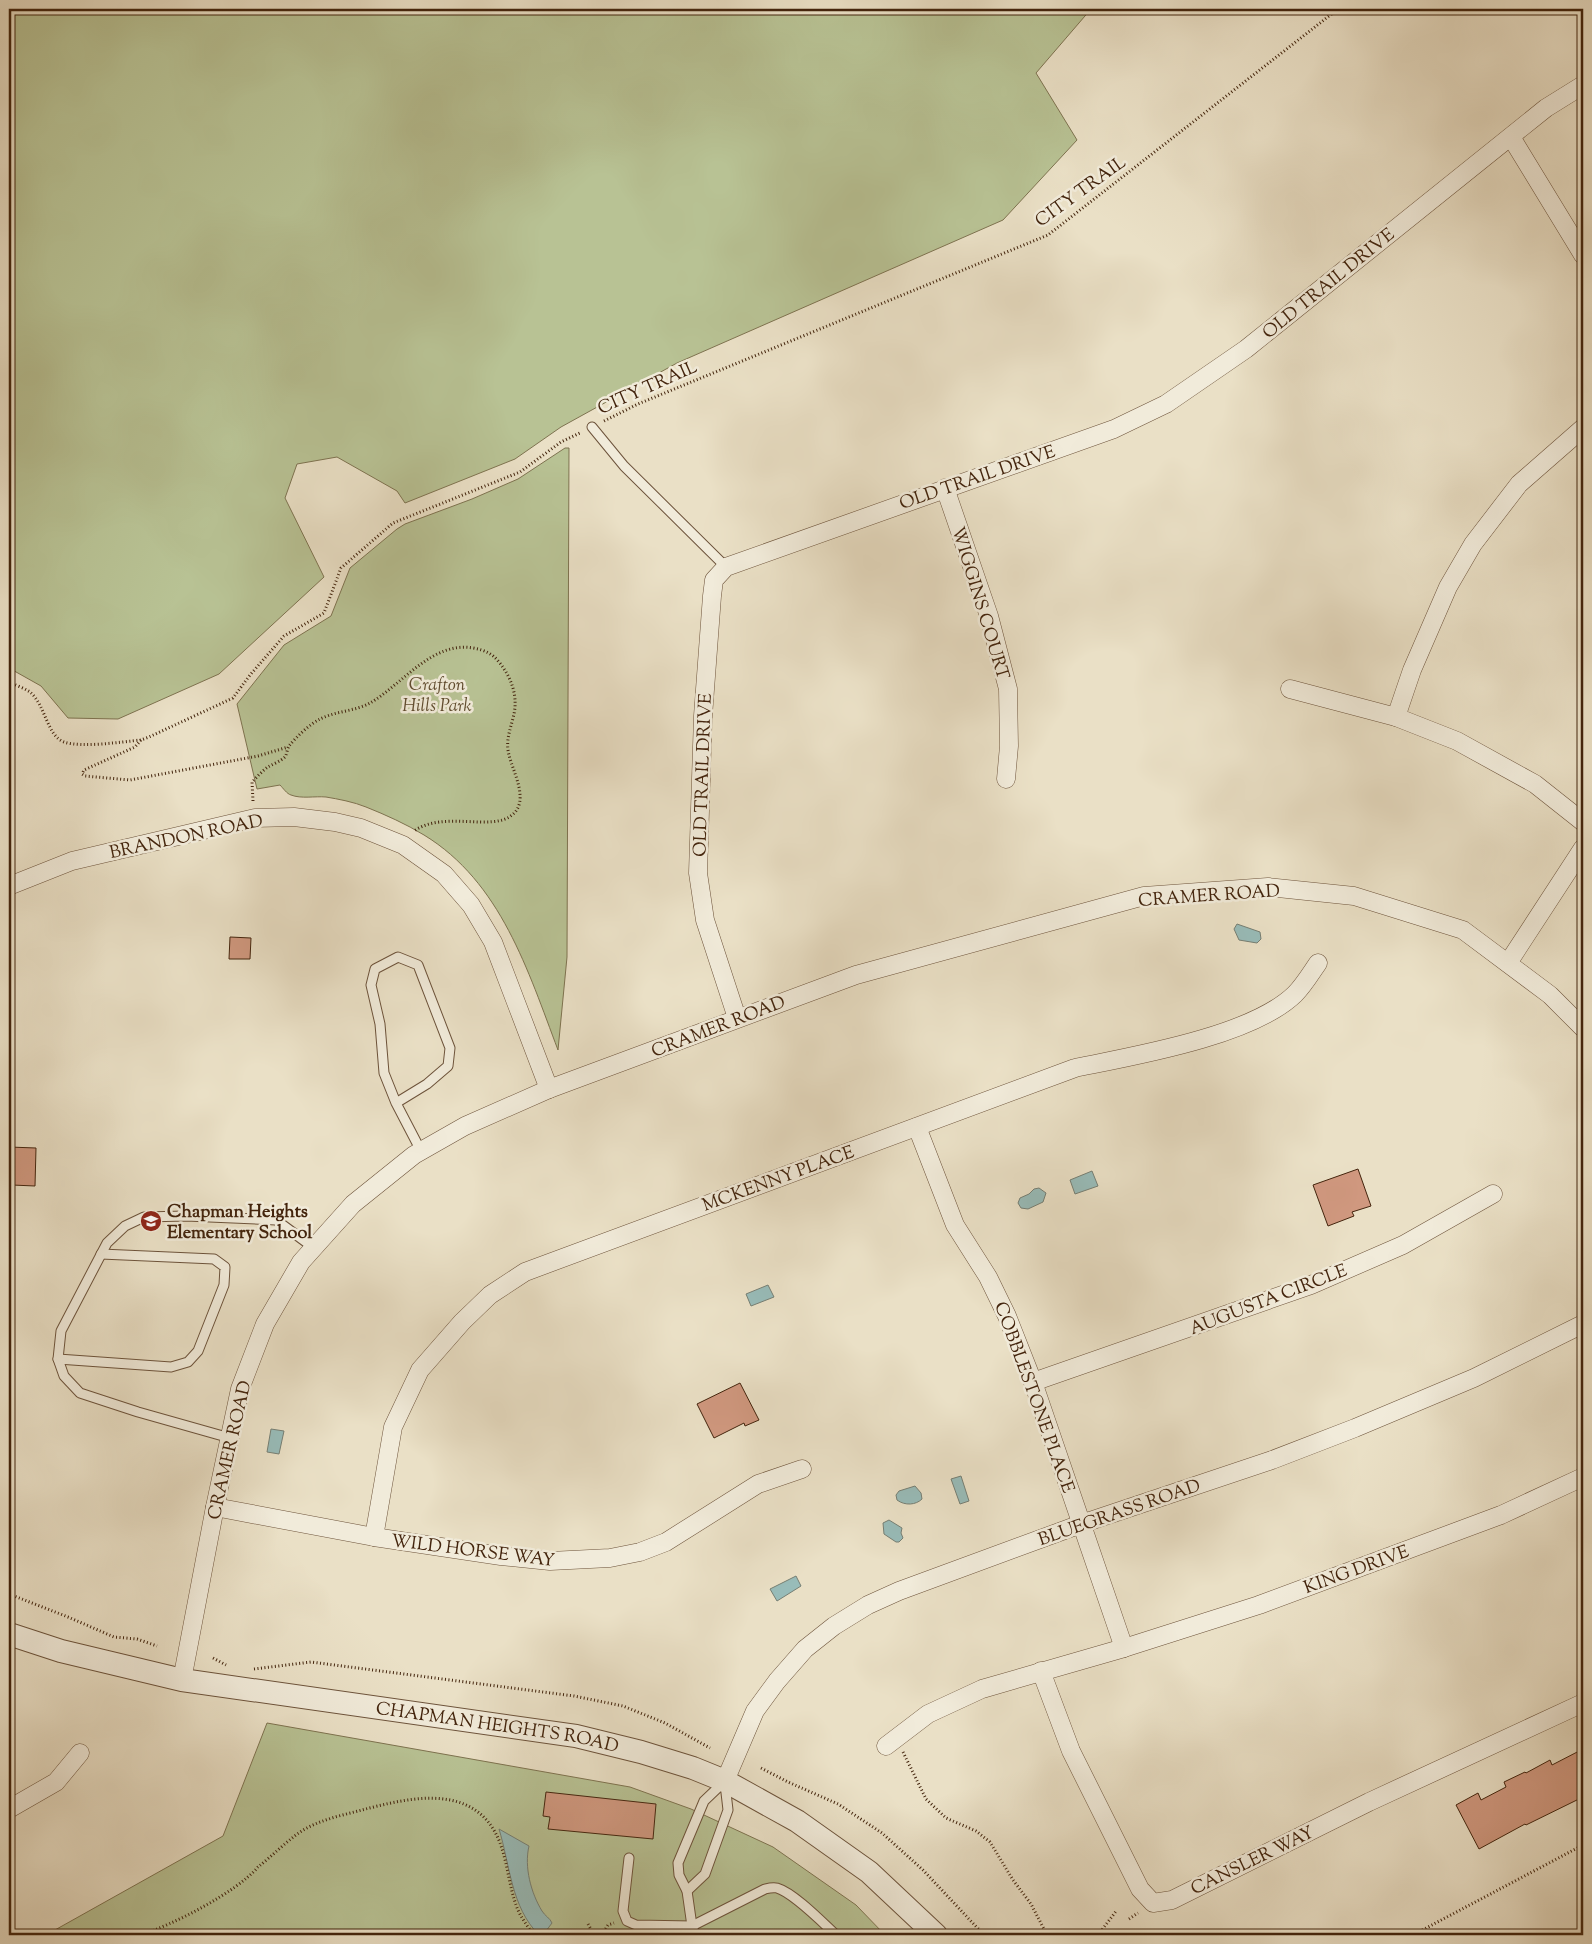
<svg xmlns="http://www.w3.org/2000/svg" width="1592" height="1944" font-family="'Sorts Mill Goudy',serif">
<rect width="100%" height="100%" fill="#eae0c6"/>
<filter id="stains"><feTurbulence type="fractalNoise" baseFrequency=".004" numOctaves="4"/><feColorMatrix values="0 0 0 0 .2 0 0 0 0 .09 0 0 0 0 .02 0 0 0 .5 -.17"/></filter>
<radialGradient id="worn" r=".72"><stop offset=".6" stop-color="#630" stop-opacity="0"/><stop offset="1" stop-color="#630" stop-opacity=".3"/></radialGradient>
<g fill="#b8c294" stroke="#7e7350">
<polygon points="9,9 1091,9 1036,73 1077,140 1003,220 677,363 561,427 515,459 405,503 397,491 337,457 297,464 285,498 324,577 219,674 118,719 68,718 41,686 9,668"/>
<path d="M 565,448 L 569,448 L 567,957 L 558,1050 C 528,971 501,882 424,835 C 406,824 386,815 366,807 C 354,802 338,799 326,797 C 315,796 301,799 291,795 C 287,794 283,788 280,785 L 257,789 L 237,704 L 284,645 L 331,616 L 350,568 L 397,529 L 405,524 L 472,499 L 518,479 Z"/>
<polygon points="267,1723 630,1787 691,1809 773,1847 856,1905 885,1935 46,1935 223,1836"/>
</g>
<g fill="#98bcb9" stroke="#767f74">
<polygon points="1237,924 1260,932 1261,939 1257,943 1239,940 1234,929"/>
<polygon points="1092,1171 1098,1186 1075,1194 1070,1180"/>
<polygon points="1039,1188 1046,1193 1043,1202 1028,1209 1021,1208 1018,1203 1020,1198 1029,1194 1034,1189"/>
<polygon points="768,1285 774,1297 751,1306 746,1294"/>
<polygon points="271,1429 284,1431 279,1454 267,1452"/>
<polygon points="961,1476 969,1501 960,1504 951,1479"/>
<path d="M 915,1486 L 921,1493 L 922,1499 C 916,1505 905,1506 897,1500 L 896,1495 L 899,1491 Z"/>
<polygon points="889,1520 902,1528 901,1533 903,1538 899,1542 896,1542 884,1534 883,1523"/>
<polygon points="796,1576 801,1586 777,1601 770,1589"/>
<path d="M 499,1829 L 529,1846 C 524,1867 531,1893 542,1911 C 545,1916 550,1918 552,1923 L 543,1935 L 539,1935 C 511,1907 510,1865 499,1829 Z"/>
</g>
<g fill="#d0987f" stroke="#43240d">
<polygon points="230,937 251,938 250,959 229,959"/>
<polygon points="9,1147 36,1148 35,1186 12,1185 13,1169 9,1169"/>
<polygon points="1358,1169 1371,1206 1352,1212 1354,1216 1328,1226 1313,1185"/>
<polygon points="740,1383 759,1420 745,1426 744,1423 714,1438 697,1404"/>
<polygon points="1583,1749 1583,1797 1526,1825 1525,1824 1479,1849 1456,1805 1478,1793 1481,1800 1506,1787 1504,1782 1525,1772 1526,1773 1550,1760 1552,1765"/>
<polygon points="546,1792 656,1804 653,1839 548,1829 550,1817 543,1816"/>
</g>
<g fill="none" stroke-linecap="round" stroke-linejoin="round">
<g stroke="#6d533b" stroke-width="11">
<g id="service">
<polyline points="592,427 624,466 726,567"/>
<polyline points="396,1103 427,1084 448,1066 450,1048 418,965 398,957 375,969 371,985 380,1024 384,1073 396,1103 421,1151"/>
<polyline points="58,1359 171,1367 188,1362 198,1351 224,1285 225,1267 214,1259 101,1254"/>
<polyline points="230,1438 138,1412 80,1393 64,1376 58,1359 61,1331 107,1243 125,1226 144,1217 186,1216 276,1220 314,1248"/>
<path d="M 629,1858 L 623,1911 L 627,1921 L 636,1925 L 692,1926 L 765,1889 C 769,1888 773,1887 777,1888 C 794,1893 823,1923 836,1935"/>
<polyline points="687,1891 705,1874 728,1810 725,1784"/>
<polyline points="695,1935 692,1926 687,1891 679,1875 678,1863 704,1801 725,1781"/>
</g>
</g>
<g stroke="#6d533b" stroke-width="19">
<g id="minor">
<polyline points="1511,137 1583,255"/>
<polyline points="945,488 989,616 1008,689 1009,746 1006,779"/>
<polyline points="1290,689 1396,717 1457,741 1535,784 1583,822"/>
<polyline points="1396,717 1412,670 1448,587 1473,544 1519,484 1583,428"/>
<polyline points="9,886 72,861 255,818 294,817 335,822 361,828 403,845 444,874 471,905 493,942 549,1089"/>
<polyline points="1508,963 1583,848"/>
<polyline points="737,1018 705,920 698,873 703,716 712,596 714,580 726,567 1114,429 1166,404 1246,349 1546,108 1583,85"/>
<polyline points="917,1127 955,1225 988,1277 1007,1316 1033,1382 1124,1648"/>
<polyline points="1033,1382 1311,1285 1403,1245 1493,1194"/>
<polyline points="215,1507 374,1537 501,1556 550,1561 610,1558 640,1552 666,1542 758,1484 802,1469"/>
<path d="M 374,1537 L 393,1427 L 420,1370 L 462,1322 L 490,1295 L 525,1272 L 1075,1068 C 1134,1056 1252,1036 1295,994 C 1304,985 1311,973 1318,963"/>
<polyline points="1041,1671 1071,1751 1140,1889 1153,1903 1172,1900 1369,1802 1583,1703"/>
<polyline points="182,1680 215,1507 240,1389 265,1324 301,1262 353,1204 414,1155 465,1126 549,1089 856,975 1144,896 1268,887 1354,896 1463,930 1550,995 1583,1028"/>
<polyline points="886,1746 928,1714 982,1689 1124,1648 1259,1605 1501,1515 1583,1477"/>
<polyline points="725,1781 755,1711 777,1681 805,1649 834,1626 868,1605 899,1591 1081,1524 1272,1460 1355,1428 1474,1378 1583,1324"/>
<polyline points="9,1809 56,1782 80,1753"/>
</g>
</g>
<g stroke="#6d533b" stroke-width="24">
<g id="tertiary">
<path id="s1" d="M 9,1634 L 61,1651 L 182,1680 L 576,1736 L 641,1752 L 693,1768 L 725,1781 L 797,1821 L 869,1872 L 936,1935"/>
</g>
</g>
<g stroke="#43240d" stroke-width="3" stroke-dasharray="1 2.5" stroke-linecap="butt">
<polyline points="604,421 638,404 1048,235 1338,9"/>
<path d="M 9,682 C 15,685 24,688 30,692 C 45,704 47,736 64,742 C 82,748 120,742 141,740 L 149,737 L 233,698 L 250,675 L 284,636 L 324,613 L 341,568 L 393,523 L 520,472 L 561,442 L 580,433"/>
<polyline points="141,740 135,747 84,770 82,774 85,776 130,780 258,756 288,747"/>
<path d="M 253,801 L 252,782 C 257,777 262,771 268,767 C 273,764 281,761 285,757 C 287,754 287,749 289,746 C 296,737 310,724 320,719 C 336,711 356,711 370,703 C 403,684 432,641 473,648 C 484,650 492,653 499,662 C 511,677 518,695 514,714 C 511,728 505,740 509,755 C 513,772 530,801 512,815 C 492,832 444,810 414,831"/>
<polyline points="9,1594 68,1617 114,1637 137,1639 157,1646"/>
<polyline points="213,1658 226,1665"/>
<polyline points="254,1669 311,1662 574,1696 623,1706 665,1723 710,1748"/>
<polyline points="903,1752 926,1799 946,1818 976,1831 990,1842 1013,1880 1031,1904 1047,1935"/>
<polyline points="761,1768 788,1782 838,1804 882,1833 923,1870 984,1935"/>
<polyline points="1129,1919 1138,1913"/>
<polyline points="588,1924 594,1935"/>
<path d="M 140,1935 C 171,1926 237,1892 258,1867 C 272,1856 291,1837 305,1829 C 323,1819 343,1815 362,1810 C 404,1799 463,1784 492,1827 C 508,1851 507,1884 518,1910 C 522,1919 528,1927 534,1935"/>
<polyline points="602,1935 608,1925 614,1923"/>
<polyline points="1098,1935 1117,1910"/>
<polyline points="1413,1935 1583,1845"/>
</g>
<use href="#service" stroke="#f1ebda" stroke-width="9"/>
<use href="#minor" stroke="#f1ebda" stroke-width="18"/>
<use href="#tertiary" stroke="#f1ebda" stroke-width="22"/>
</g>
<defs>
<g id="school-disc" transform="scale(1.125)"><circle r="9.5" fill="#8f2418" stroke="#f1ebda"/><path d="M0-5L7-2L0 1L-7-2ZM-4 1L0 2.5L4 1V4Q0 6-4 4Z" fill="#fff"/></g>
</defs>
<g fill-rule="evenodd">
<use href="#school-disc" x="151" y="1221"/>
</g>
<g text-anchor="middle" stroke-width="5" stroke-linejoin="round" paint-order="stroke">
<g font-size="18" fill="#43240d" stroke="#f1ebda">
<text transform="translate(1080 191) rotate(-36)" y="6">CITY TRAIL</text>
<text transform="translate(1328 283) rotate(-39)" y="6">OLD TRAIL DRIVE</text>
<text transform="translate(647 387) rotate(-24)" y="6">CITY TRAIL</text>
<text transform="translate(977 477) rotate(-19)" y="6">OLD TRAIL DRIVE</text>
<text transform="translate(981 603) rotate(73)" y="6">WIGGINS COURT</text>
<text transform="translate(702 775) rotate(-88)" y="6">OLD TRAIL DRIVE</text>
<text transform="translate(186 836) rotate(-12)" y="6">BRANDON ROAD</text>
<text transform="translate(1209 895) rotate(-4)" y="6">CRAMER ROAD</text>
<text transform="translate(718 1026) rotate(-21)" y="6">CRAMER ROAD</text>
<text transform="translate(778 1178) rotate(-20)" y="6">MCKENNY PLACE</text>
<text transform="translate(1268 1299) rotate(-21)" y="6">AUGUSTA CIRCLE</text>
<text transform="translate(1035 1397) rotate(70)" y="6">COBBLESTONE PLACE</text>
<text transform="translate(229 1450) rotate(-77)" y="6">CRAMER ROAD</text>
<text transform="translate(1119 1512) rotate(-19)" y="6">BLUEGRASS ROAD</text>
<text transform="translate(473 1550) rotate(7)" y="6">WILD HORSE WAY</text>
<text transform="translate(1356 1569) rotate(-20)" y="6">KING DRIVE</text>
<text dy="6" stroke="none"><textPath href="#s1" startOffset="498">CHAPMAN HEIGHTS ROAD</textPath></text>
<text transform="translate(1252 1860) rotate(-26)" y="6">CANSLER WAY</text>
</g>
<g font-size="18" font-style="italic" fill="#604c2f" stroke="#f1ebda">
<text x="437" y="690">Crafton<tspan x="437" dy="21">Hills Park</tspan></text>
</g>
<g font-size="18" font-weight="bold" fill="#43240d" stroke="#f1ebda" text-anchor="start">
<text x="167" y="1217">Chapman Heights<tspan x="167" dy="21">Elementary School</tspan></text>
</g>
</g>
<rect width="1592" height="1944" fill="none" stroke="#eae0c6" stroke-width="30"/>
<rect x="10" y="10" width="1572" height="1924" fill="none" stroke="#43240d" stroke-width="2.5"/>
<rect x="15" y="15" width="1562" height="1914" fill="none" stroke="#43240d"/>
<rect width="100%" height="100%" filter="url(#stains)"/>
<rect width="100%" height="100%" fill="url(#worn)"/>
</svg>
